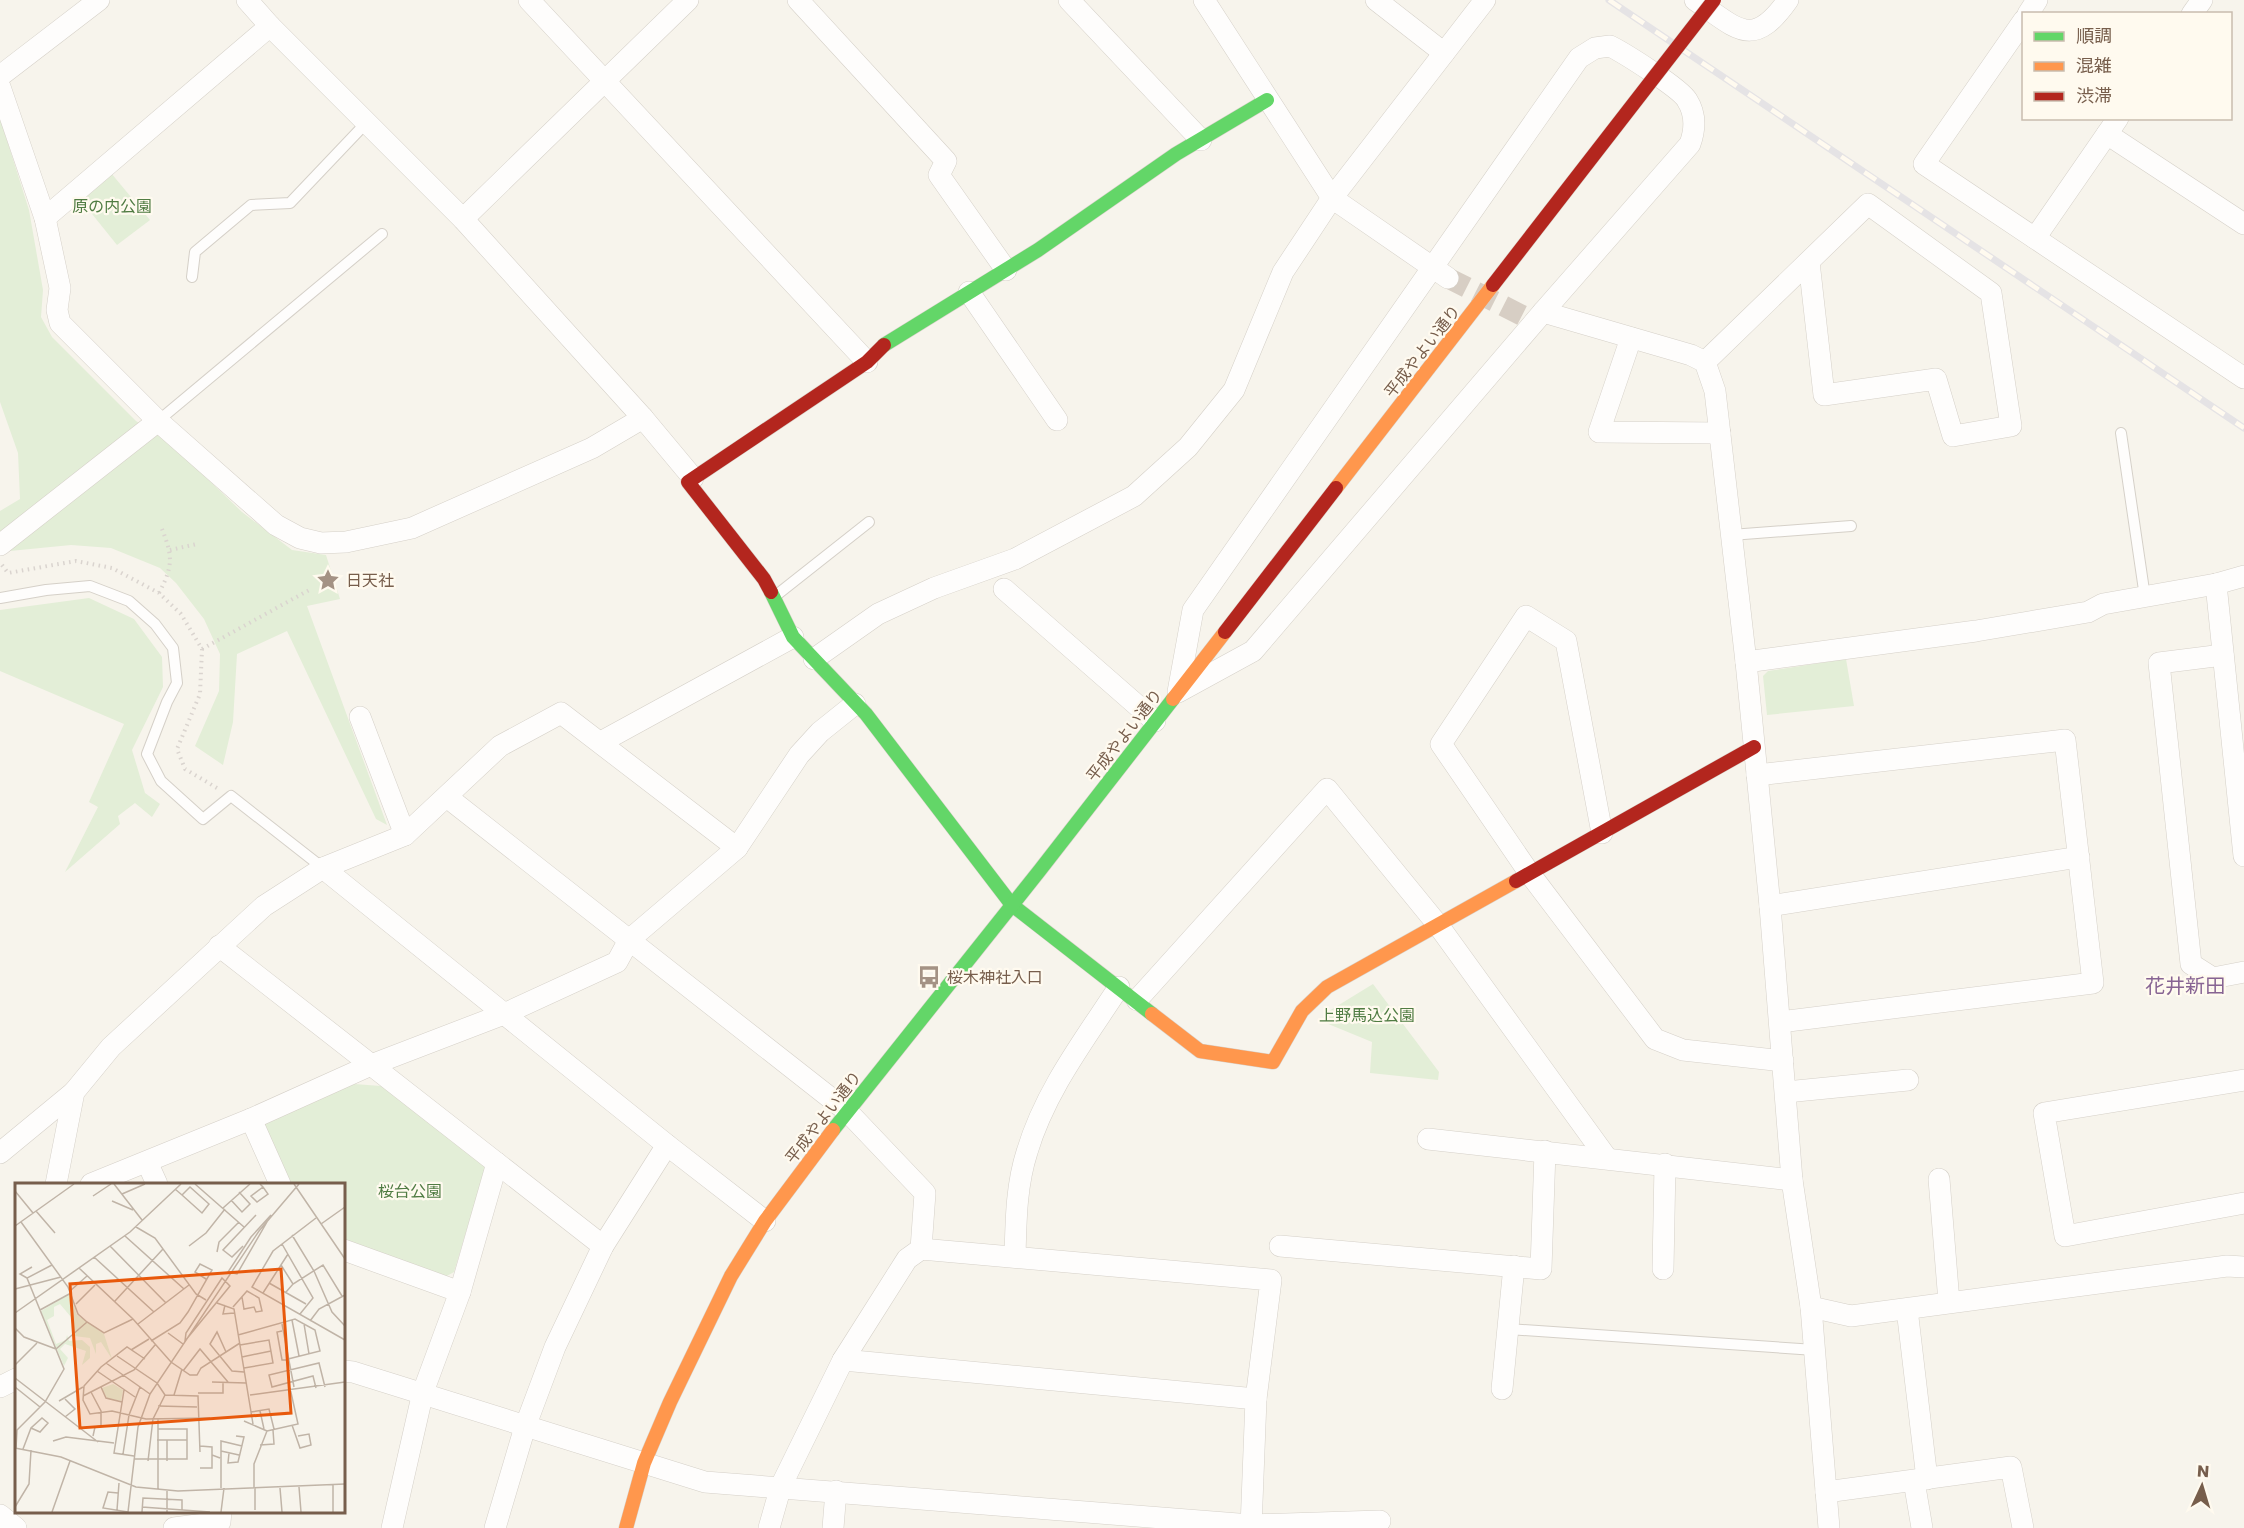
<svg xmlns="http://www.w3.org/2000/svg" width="2244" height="1528" font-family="Poppins,'Noto Sans JP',sans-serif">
<rect width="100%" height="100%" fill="#f7f4ec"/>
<g fill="#e3eed7">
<polygon points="0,118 29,210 43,290 41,317 52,337 136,421 167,440 242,512 292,550 326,555 340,599 307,606 387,825 376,819 287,631 237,654 233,722 223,765 195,746 219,691 220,654 204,619 176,583 160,568 111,548 71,545 10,551 0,533 0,511 20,499 18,453 0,402"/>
<polygon points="111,173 150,220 117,245 80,199"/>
<polygon points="89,598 134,619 162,657 163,687 132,750 145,793 160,804 152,817 135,803 118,816 120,824 65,872 98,807 89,802 124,724 0,671 0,610"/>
<polygon points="1846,659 1854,706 1767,715 1763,676 1768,671"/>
<polygon points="1373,984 1439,1072 1438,1080 1370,1073 1372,1042 1321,1021 1329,1011"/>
<polygon points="354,1084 381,1086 486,1165 454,1272 445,1277 344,1244 344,1184 287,1184 261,1122"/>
</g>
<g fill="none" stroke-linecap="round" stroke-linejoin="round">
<polyline stroke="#d7cec4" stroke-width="21" stroke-dasharray="21 10" stroke-linecap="butt" points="1448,278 1535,322"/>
<g stroke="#d5d0c8" stroke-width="12">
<g id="lane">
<polyline points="192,277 195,252 251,205 290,203 367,122"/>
<polyline points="158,421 382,234"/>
<polyline points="2121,433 2145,597"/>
<polyline points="1731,535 1851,526"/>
<polyline points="774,597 869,522"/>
<polyline points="0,598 46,590 90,586 129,601 155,624 173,648 177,683 167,702 147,754 161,781 203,819 231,796 323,868"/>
<polyline points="1508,1329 1815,1350"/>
</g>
</g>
<g stroke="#d5d0c8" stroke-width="22">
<g id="street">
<polyline points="247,0 270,26 463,219 643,418 693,478"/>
<polyline points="529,0 867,362"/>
<polyline points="798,0 946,161 939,175 1006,270"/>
<polyline points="1069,0 1201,140"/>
<polyline points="1204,0 1332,198 1448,278"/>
<polyline points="1376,0 1444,53"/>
<path d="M 1695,0 C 1737,28 1752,51 1788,0"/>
<polyline points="2028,14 2037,0"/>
<polyline points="2192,14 2202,0"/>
<polyline points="2024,20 1924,164 2244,378"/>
<path d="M 1610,46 C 1624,53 1680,88 1687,100 C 1696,114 1695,130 1690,144 L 1543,312 L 1253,651 L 1178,692 L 1193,610 L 1579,58 L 1595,48 Z"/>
<polyline points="0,76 99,0"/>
<polyline points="0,87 45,218 60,288 57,310 60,323 158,421 276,525 300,538 321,543 346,542 412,528 592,448 643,418"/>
<polyline points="2107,134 2244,224"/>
<polyline points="45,218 270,26"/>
<polyline points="463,219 688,0"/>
<polyline points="2035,238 2118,118"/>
<polyline points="969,292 1057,420"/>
<polyline points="1543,312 1691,355 1705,362 1715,391 1746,662 1770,906 1792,1180 1811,1307 1829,1528"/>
<polyline points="1631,338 1599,432 1720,433"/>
<polyline points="1705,362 1868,204 1991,293 2011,426 1953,436 1936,379 1824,395 1809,262"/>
<polyline points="0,545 158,421"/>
<polyline points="2216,584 2244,856"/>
<polyline points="1004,589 1155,721"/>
<polyline points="2223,655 2159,663 2191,964 2213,978 2244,972"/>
<polyline points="814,659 878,614 934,588 1015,559 1134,496 1188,447 1234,390 1283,272 1332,198 1485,0"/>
<polyline points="1746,662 1976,631 2088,612 2103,604 2216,584 2244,576"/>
<polyline points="360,717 405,835"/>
<polyline points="601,742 793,637"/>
<polyline points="1757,775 2065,740 2093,983 1780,1022"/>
<polyline points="447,797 847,1111 925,1193 921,1249"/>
<polyline points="1602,833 1566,641 1526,616 1441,744 1530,874 1655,1039 1683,1050 1783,1061"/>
<polyline points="323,868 667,1145 765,1221"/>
<polyline points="1770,906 2079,857"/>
<polyline points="219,946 603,1246"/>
<polyline points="1137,1000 1327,789 1438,925 1606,1157"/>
<polyline points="2244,1080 2044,1113 2065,1236 2244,1203"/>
<polyline points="1786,1092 1908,1080"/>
<polyline points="251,1119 280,1184"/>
<polyline points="1428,1139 1792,1180"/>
<polyline points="0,1153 74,1092"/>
<polyline points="147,1162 157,1184"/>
<polyline points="1939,1179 1949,1302"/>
<polyline points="56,1184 74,1092 111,1047 264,906 323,868 405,835 500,746 561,713 737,848"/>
<polyline points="91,1184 251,1119 371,1065 504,1014 617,962 629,940 737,848 799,755 820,732 855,704"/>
<polyline points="1280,1246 1541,1269 1545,1151"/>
<polyline points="344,1250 460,1292"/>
<path d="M 1015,1257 C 1016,1222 1016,1186 1027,1152 C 1045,1091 1085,1039 1119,987"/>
<polyline points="1663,1269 1665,1164"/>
<polyline points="1811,1307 1851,1316 2227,1266 2244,1267"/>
<polyline points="1907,1309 1927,1479"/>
<polyline points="843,1360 1256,1399"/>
<polyline points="344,1371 353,1372 705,1482 1251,1525 1380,1521"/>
<polyline points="0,1387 16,1379"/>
<polyline points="1502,1389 1514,1266"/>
<polyline points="1914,1481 1922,1528"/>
<polyline points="1826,1492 2011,1467 2023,1528"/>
<polyline points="0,1515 16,1528"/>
<polyline points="174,1528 220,1522 221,1512"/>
<polyline points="392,1528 423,1392 460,1292 497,1163"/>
<polyline points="495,1528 525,1427 555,1347 603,1246 667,1145"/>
<polyline points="769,1528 781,1486 843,1360 907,1259 921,1249 1271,1280 1256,1399 1251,1528"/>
<polyline points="833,1528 836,1491"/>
</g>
</g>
<g stroke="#d8d1ca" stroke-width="15">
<g id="fast">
<polyline points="884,345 1038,250 1176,154 1267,100"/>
<polyline points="771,592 793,637 866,714 1012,905 1152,1014"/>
<polyline points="833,1130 1040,870 1173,699"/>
</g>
</g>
<g stroke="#d8d1ca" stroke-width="15">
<g id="slow">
<polyline points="1173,699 1225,632"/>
<polyline points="1152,1014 1200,1051 1273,1062 1302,1011 1327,987 1516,881"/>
<polyline points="626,1528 644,1463 670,1402 731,1276 765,1221 833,1130"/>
</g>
</g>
<g stroke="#d8d1ca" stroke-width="15">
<g id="jam">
<polyline points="771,592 764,579 688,482 867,362 884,345"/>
<polyline points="1516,881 1754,747"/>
</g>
</g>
<g stroke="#dad4cf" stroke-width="4" stroke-dasharray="1.5 4.5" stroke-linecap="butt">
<polyline points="170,550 197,544"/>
<polyline points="2,565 8,573 76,561 112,568 159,593 181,614 202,649 200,694 177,749 185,769 217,788"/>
<path d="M 159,593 C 173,566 173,557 162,529"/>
<polyline points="202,649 311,589"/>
</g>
<use href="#lane" stroke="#fefdfc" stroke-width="10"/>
<use href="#street" stroke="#fefdfc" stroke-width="21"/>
<use href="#fast" stroke="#63d668" stroke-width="14"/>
<use href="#slow" stroke="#ff974d" stroke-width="14"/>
<use href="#jam" stroke="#b3261e" stroke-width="14"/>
<g stroke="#e5e3e5" stroke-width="7">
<polyline id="rail" points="1609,0 2244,428"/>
</g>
<use href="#rail" stroke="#fffaef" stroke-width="4.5" stroke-dasharray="14" stroke-linecap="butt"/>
<g stroke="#d8d1ca" stroke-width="15" stroke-linecap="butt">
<polyline id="slow-bridge" points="1336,488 1493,285"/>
</g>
<g stroke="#d8d1ca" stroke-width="15" stroke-linecap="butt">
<g id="jam-bridge">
<polyline points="1493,285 1714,0"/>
<polyline points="1225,632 1336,488"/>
</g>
</g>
<use href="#slow-bridge" stroke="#ff974d" stroke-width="14"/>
<use href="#jam-bridge" stroke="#b3261e" stroke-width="14"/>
</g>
<defs>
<g id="sight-bare" transform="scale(1.8)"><path d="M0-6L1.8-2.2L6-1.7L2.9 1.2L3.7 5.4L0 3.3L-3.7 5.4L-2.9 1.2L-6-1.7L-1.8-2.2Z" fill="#a49284" stroke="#fffaef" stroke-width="2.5" paint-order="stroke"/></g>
<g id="bus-bare" transform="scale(1.8)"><path d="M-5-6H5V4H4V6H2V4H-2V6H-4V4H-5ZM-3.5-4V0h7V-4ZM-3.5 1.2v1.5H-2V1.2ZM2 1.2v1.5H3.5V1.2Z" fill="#a49284" stroke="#fffaef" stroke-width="2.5" paint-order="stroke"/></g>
</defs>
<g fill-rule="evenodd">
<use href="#sight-bare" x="328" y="580"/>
<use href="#bus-bare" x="929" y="977"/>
</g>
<g text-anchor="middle" stroke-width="4.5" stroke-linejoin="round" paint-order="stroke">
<g font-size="16" fill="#507c43" stroke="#fffaef">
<text x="112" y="212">原の内公園</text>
<text x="1367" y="1021">上野馬込公園</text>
<text x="410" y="1197">桜台公園</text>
</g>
<g font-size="16" fill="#775e4c" stroke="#fffaef">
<text transform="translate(1422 351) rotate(-52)" y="6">平成やよい通り</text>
<text transform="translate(1124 735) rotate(-52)" y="6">平成やよい通り</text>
<text transform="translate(823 1117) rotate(-52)" y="6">平成やよい通り</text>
</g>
<g font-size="16" fill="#775e4c" stroke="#fffaef" text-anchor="start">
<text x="346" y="586">日天社</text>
<text x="947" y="983">桜木神社入口</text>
</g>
<g font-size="20" fill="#876493" stroke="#fffaef">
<text x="2185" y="993">花井新田</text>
</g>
</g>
<g transform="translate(15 1183)">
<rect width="330" height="330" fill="#f7f4ec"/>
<path d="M 55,111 L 62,132 L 89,151 L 97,176 L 86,159 L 81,161 L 81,171 L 75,155 L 59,153 L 56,134 L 45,121 L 39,124 L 39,133 L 32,137 L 41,161 L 51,157 L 52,152 L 54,158 L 67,157 L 75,164 L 75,175 L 67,182 L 71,168 L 50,161 L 45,166 L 53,175 L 49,183 L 26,128 ZM 98,201 L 108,207 L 106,218 L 92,215 L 87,205 Z" fill="#e3eed7"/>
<path fill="none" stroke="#c0b4a7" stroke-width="1.5" d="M 99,1 L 127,37M 180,1 L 229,44M 245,1 L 248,4 L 253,11 L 242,19 L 236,13 L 248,4M 279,1 L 330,76M 160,6 L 167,12 L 187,30 L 194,21 L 175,4 L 167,12M 0,8 L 18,30M 107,11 L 130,1M 78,13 L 96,1M 216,17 L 227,29 L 235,21 L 224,9M 97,18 L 118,27M 208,25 L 235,1M 21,28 L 40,50M 256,32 L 222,91 L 213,89 L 236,54 ZM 301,35 L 258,68 L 237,104 L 330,157M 6,39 L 53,104 L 63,131 L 72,139 L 89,150 L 118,136M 306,41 L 330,24M 0,43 L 59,1M 121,44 L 140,55 L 181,111 L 191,117M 277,52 L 299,88 L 317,129 L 330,143M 110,53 L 169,106M 267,61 L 298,115 L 285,131M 95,63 L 151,120M 174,63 L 191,50 L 210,26M 228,63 L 217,74 L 208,67 L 241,32M 202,69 L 204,59 L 224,39M 79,74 L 139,129M 266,82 L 278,101M 64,85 L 118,136 L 156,179 L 175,192 L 182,192 L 186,185 L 225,160M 12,95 L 5,91 L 17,84M 207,95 L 215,103 L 170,158 L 171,150 ZM 254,100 L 291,121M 0,106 L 46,94M 55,108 L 72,93M 271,109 L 278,101 L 308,82 L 327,113M 248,110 L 273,71M 100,118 L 148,66M 202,120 L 219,126 L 238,241M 61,121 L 80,102M 210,122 L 208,131 L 219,130M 218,124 L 232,108 L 244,115 L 247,128 L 241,129 L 239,124 L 229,126 L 227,114M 25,127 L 56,110M 0,130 L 115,49 L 166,1M 277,137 L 284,173M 295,138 L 304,126 L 330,112M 123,141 L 174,102M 267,141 L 279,204M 289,141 L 294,171M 0,145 L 9,154 L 41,166M 267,148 L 262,149 L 267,177 L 273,177M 153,150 L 168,161M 223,152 L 280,136 L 300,147 L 305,168 L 273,176M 136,158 L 165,140 L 173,129 L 197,87 L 185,81 L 180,89 L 191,96M 225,162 L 254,157 L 258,180 L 229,185M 41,166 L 72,139M 116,167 L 134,156M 211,169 L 202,149 L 195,161 L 217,188 L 229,189M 102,173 L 142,200 L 150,212M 227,174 L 256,168M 130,176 L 112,164 L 86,184 L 69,203 L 68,217 L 75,231 L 97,228 L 131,236 L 195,235M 91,180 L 135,211M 0,182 L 22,160M 82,188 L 120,214M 168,188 L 185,166 L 213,199M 0,195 L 83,259M 197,199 L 231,200M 0,204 L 25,224M 86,204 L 91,215 L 107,219M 301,205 L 298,193 L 257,204 L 254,192 L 304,180 L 310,204M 109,207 L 99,270 L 119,273M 76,209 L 86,228 L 86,243 L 80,244 L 78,253M 183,210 L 208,210 L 208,199M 150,212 L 183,213 L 185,269M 159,212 L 167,186M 235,212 L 330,199M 68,213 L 119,187 L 140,162M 50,216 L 60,226 L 50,234M 44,218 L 68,204M 143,223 L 182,224M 245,228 L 249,246M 236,229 L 254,226 L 259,246M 229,238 L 252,248 L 239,281 L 239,305M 277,242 L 285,265 L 296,262 L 294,251 L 283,253M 252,248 L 283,241 L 275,205M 142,257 L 172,257M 38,258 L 51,254 L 99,260M 245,262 L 259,261 L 258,247M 185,263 L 197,264 L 197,272 L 205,275M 0,265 L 46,274 L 121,304 L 163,308 L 330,301M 1,265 L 2,247 L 30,219 L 49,186 L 12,95 L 37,82M 8,266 L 16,245 L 27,235 L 33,240 L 25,249 L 16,245M 206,268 L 224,272M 214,270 L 213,280 L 223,279 L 229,254 L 221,253M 108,271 L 114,232 L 125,204M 119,276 L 172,276 L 172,246 L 143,246M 133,278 L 138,236 L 150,212M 152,278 L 152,257M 185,285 L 197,285 L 197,272M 284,304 L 286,329M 206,305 L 206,258 L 227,263M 265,305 L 267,329M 143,306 L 143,236M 103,310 L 93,309 L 88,325 L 113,329M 0,324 L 14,301 L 16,267M 127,324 L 195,329M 102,327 L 104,300M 240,327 L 240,305M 37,329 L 55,278M 113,329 L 123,244 L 135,211 L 244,48 L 284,1M 127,329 L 128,315 L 167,317 L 167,327M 152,329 L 152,307M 206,329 L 209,305M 318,329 L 318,302"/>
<path fill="#e8590c" fill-opacity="0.15" stroke="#e8590c" stroke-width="3" d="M 266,86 L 276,230 L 65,245 L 55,101 Z"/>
<rect width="330" height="330" fill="none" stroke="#775e4c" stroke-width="3"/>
</g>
<rect x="2022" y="12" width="210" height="108" fill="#fffaef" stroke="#c9bcae" stroke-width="1.5"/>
<rect x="2034" y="32" width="30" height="9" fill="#63d668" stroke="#c9bcae" stroke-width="1.5"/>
<text x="2076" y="42" font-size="18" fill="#775e4c">順調</text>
<rect x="2034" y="62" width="30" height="9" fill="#ff974d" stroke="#c9bcae" stroke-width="1.5"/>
<text x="2076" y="72" font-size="18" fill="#775e4c">混雑</text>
<rect x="2034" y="92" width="30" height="9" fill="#b3261e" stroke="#c9bcae" stroke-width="1.5"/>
<text x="2076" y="102" font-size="18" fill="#775e4c">渋滞</text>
<g transform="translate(2202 1486) rotate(4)" stroke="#fffaef" stroke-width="4.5" paint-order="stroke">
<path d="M0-4.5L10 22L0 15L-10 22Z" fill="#775e4c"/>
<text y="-9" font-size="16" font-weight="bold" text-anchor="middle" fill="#775e4c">N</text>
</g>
</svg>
